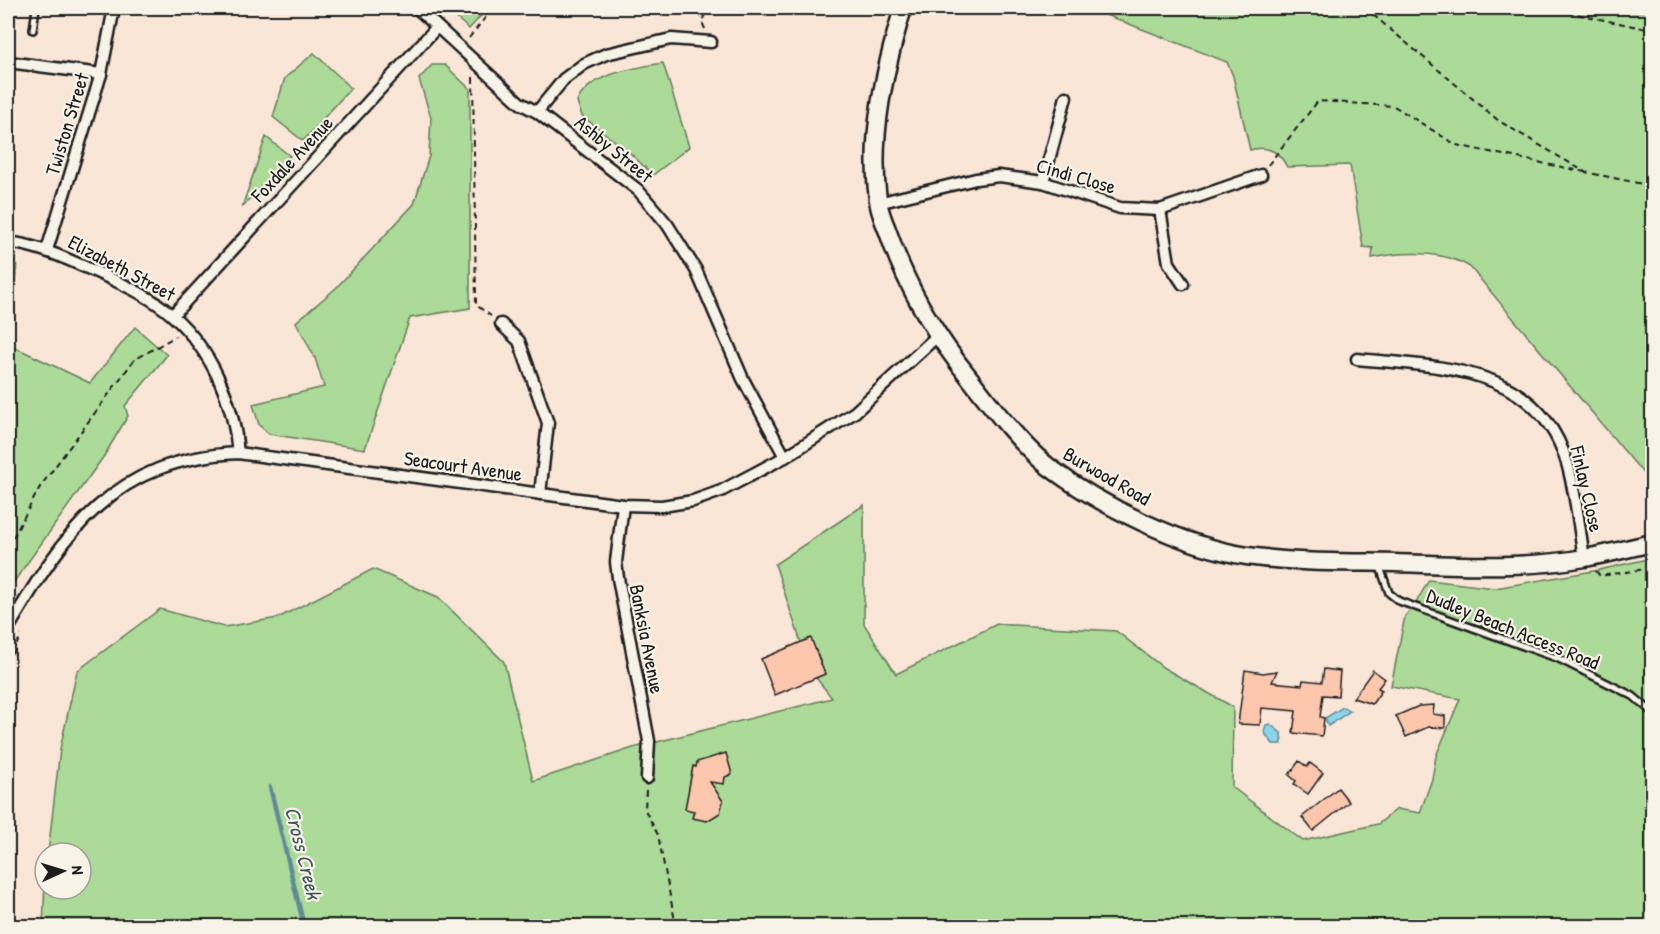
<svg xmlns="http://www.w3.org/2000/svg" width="1660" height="934" font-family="'Patrick Hand',sans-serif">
<rect width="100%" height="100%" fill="#f9e6d7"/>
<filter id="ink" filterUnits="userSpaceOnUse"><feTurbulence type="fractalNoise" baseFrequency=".0167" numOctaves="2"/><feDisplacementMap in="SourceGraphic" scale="12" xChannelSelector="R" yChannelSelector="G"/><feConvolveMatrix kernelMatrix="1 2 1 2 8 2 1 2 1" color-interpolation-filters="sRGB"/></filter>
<g filter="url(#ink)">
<g fill="#acda99" stroke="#647b5a" stroke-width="1.5">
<polygon points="445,8 488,8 469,29"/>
<path d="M 1088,8 L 1652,8 L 1652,484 L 1470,267 C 1442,250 1403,252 1372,258 L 1373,248 L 1363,247 L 1350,165 L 1287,167 C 1279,151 1267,145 1250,150 L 1233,76 L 1227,62 Z"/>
<polygon points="314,53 351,88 303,141 273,117 285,78"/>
<path d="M 663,63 L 689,147 L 653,175 L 629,152 L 582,116 L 577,102 C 589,73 636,68 663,63 Z"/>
<polygon points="432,65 445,65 470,89 470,308 410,318 365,449 269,434 259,425 253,404 324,387 315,358 296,322 336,288 414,204 429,156 431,118 419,79"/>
<polygon points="266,137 290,156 242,207"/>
<polygon points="8,264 17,265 8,344 90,383 135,327 167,355 125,406 128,416 104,456 8,590"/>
<polygon points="864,505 864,624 896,674 997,624 1116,631 1164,668 1233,707 1232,787 1303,841 1378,824 1397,809 1420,813 1432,779 1436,756 1460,699 1391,686 1405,616 1414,606 1429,580 1495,588 1599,570 1652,558 1652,926 43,926 45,882 45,889 81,889 81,853 48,853 60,749 77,671 160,609 224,627 278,618 373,569 438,597 504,662 533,781 633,748 832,698 810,670 775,564"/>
</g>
<g fill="#8ad5ea" stroke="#5e8b98" stroke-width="1.5">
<polygon points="1343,707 1350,711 1328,726 1325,718"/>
<polygon points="1270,724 1281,733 1282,744 1273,744 1264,732 1266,725"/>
</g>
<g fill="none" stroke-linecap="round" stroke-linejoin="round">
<polyline stroke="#5e8b98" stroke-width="4.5" points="270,787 304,926"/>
</g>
<g fill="#fdc7ae" stroke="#1c1c1c" stroke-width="1.5">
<polygon points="811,638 825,674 775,695 761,659"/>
<polygon points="1324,669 1340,671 1338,696 1323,695 1320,717 1324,718 1322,736 1293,733 1296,711 1262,708 1260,725 1238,724 1245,670 1263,673 1277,671 1272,682 1302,685 1303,680 1322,682"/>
<polygon points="1373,670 1385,679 1378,688 1382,690 1372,704 1353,698"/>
<polygon points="1434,705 1433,714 1445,716 1445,728 1428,727 1406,737 1396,716 1419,706"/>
<polygon points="726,753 732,774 725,777 724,784 710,782 723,801 720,813 707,821 692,818 694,811 685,809 693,766 696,767 697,762"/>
<polygon points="1299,761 1307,767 1310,763 1323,773 1308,794 1294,784 1296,781 1289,775"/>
<polygon points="1338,788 1349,802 1313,831 1302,817"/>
</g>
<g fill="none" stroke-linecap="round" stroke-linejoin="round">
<g stroke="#1c1c1c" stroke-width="10">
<g id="service">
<polyline points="33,30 36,8"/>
<polyline points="1380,567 1389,593 1399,601 1559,659 1633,696 1652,712"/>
</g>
</g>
<g stroke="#1c1c1c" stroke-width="15">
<g id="minor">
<polyline points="417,8 520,103 537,112 638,190 667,224 696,270 743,379 785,457"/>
<polyline points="8,62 101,74"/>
<polyline points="537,112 564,79 584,64 606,54 671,39 711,42"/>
<polyline points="1043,182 1066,97"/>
<polyline points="878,203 976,179 999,176 1043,182 1120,208 1160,210 1261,175"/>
<polyline points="1160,210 1169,263 1183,284"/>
<path d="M 8,242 C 39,246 65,258 94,271 C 120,283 151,296 173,316 C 212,351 234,402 238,453"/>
<polyline points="47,250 101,74 114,8"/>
<polyline points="173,315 437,27"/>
<polyline points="501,324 519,341 548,423 540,494"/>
<path d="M 1357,359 C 1440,367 1538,365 1567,463 C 1576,494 1579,527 1584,558"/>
<polyline points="623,505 616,562 618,578 649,741 647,778"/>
<path d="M 8,629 C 66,530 114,459 238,453 L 623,505 L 662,506 L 693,501 L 721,491 L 785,457 L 855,412 L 937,336"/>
</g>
</g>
<g stroke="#1c1c1c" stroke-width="21">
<path id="secondary" d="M 903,8 C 885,69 869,135 878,200 C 879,211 884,222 888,232 C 904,280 928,323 958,363 C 983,395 1018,443 1049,467 C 1101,506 1182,546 1247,556 C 1296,563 1346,562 1396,563 C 1459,565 1523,569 1585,558 C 1608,554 1630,548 1652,543"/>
</g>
<g stroke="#1c1c1c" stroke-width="2" stroke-dasharray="6 4.5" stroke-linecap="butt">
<polyline points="1365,8 1499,121 1585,172 1652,186"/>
<polyline points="1547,8 1652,30"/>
<polyline points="705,29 702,22 707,8"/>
<polyline points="469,38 493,8"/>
<polyline points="473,77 476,305 491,316"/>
<polyline points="1268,165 1318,101 1394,106 1456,145 1585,172"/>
<polyline points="8,547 40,487 134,360 176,336"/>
<polyline points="1596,571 1600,576 1652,568"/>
<polyline points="8,664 21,635"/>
<polyline points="646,790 645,810 658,835 676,926"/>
</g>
<use href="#service" stroke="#f7f3e8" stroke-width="5"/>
<use href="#minor" stroke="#f7f3e8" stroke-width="10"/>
<use href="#secondary" stroke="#f7f3e8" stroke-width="16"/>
</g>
</g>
<g text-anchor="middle" stroke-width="4.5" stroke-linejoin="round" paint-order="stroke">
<g font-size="20" fill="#1c1c1c" stroke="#f7f3e8">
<text transform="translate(67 124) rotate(-73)" y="7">Twiston Street</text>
<text transform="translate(614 149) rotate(39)" y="7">Ashby Street</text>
<text transform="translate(292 159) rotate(-47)" y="7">Foxdale Avenue</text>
<text transform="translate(1076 176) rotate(16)" y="7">Cindi Close</text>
<text transform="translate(122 268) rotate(28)" y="7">Elizabeth Street</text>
<text transform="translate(463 466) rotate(8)" y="7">Seacourt Avenue</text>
<text transform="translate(1107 476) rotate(30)" y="7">Burwood Road</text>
<text transform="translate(1587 489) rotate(77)" y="7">Finlay Close</text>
<text transform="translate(1513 629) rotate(22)" y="7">Dudley Beach Access Road</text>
<text transform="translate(647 639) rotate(79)" y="7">Banksia Avenue</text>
</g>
<g font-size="21" font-style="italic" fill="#3d545a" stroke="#f7f3e8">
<text transform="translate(303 853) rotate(76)" y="7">Cross Creek</text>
</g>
</g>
<rect width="1660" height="934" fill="none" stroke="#f7f3e8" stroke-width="30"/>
<rect x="15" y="15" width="1630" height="904" fill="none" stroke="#1c1c1c" stroke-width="2" filter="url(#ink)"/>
<g transform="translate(63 871) rotate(86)"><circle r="28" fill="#f7f3e8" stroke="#9f9d96" stroke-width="1.5"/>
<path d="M0-4.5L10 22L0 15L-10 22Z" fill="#1c1c1c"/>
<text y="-9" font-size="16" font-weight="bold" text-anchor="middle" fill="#1c1c1c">N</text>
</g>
</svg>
